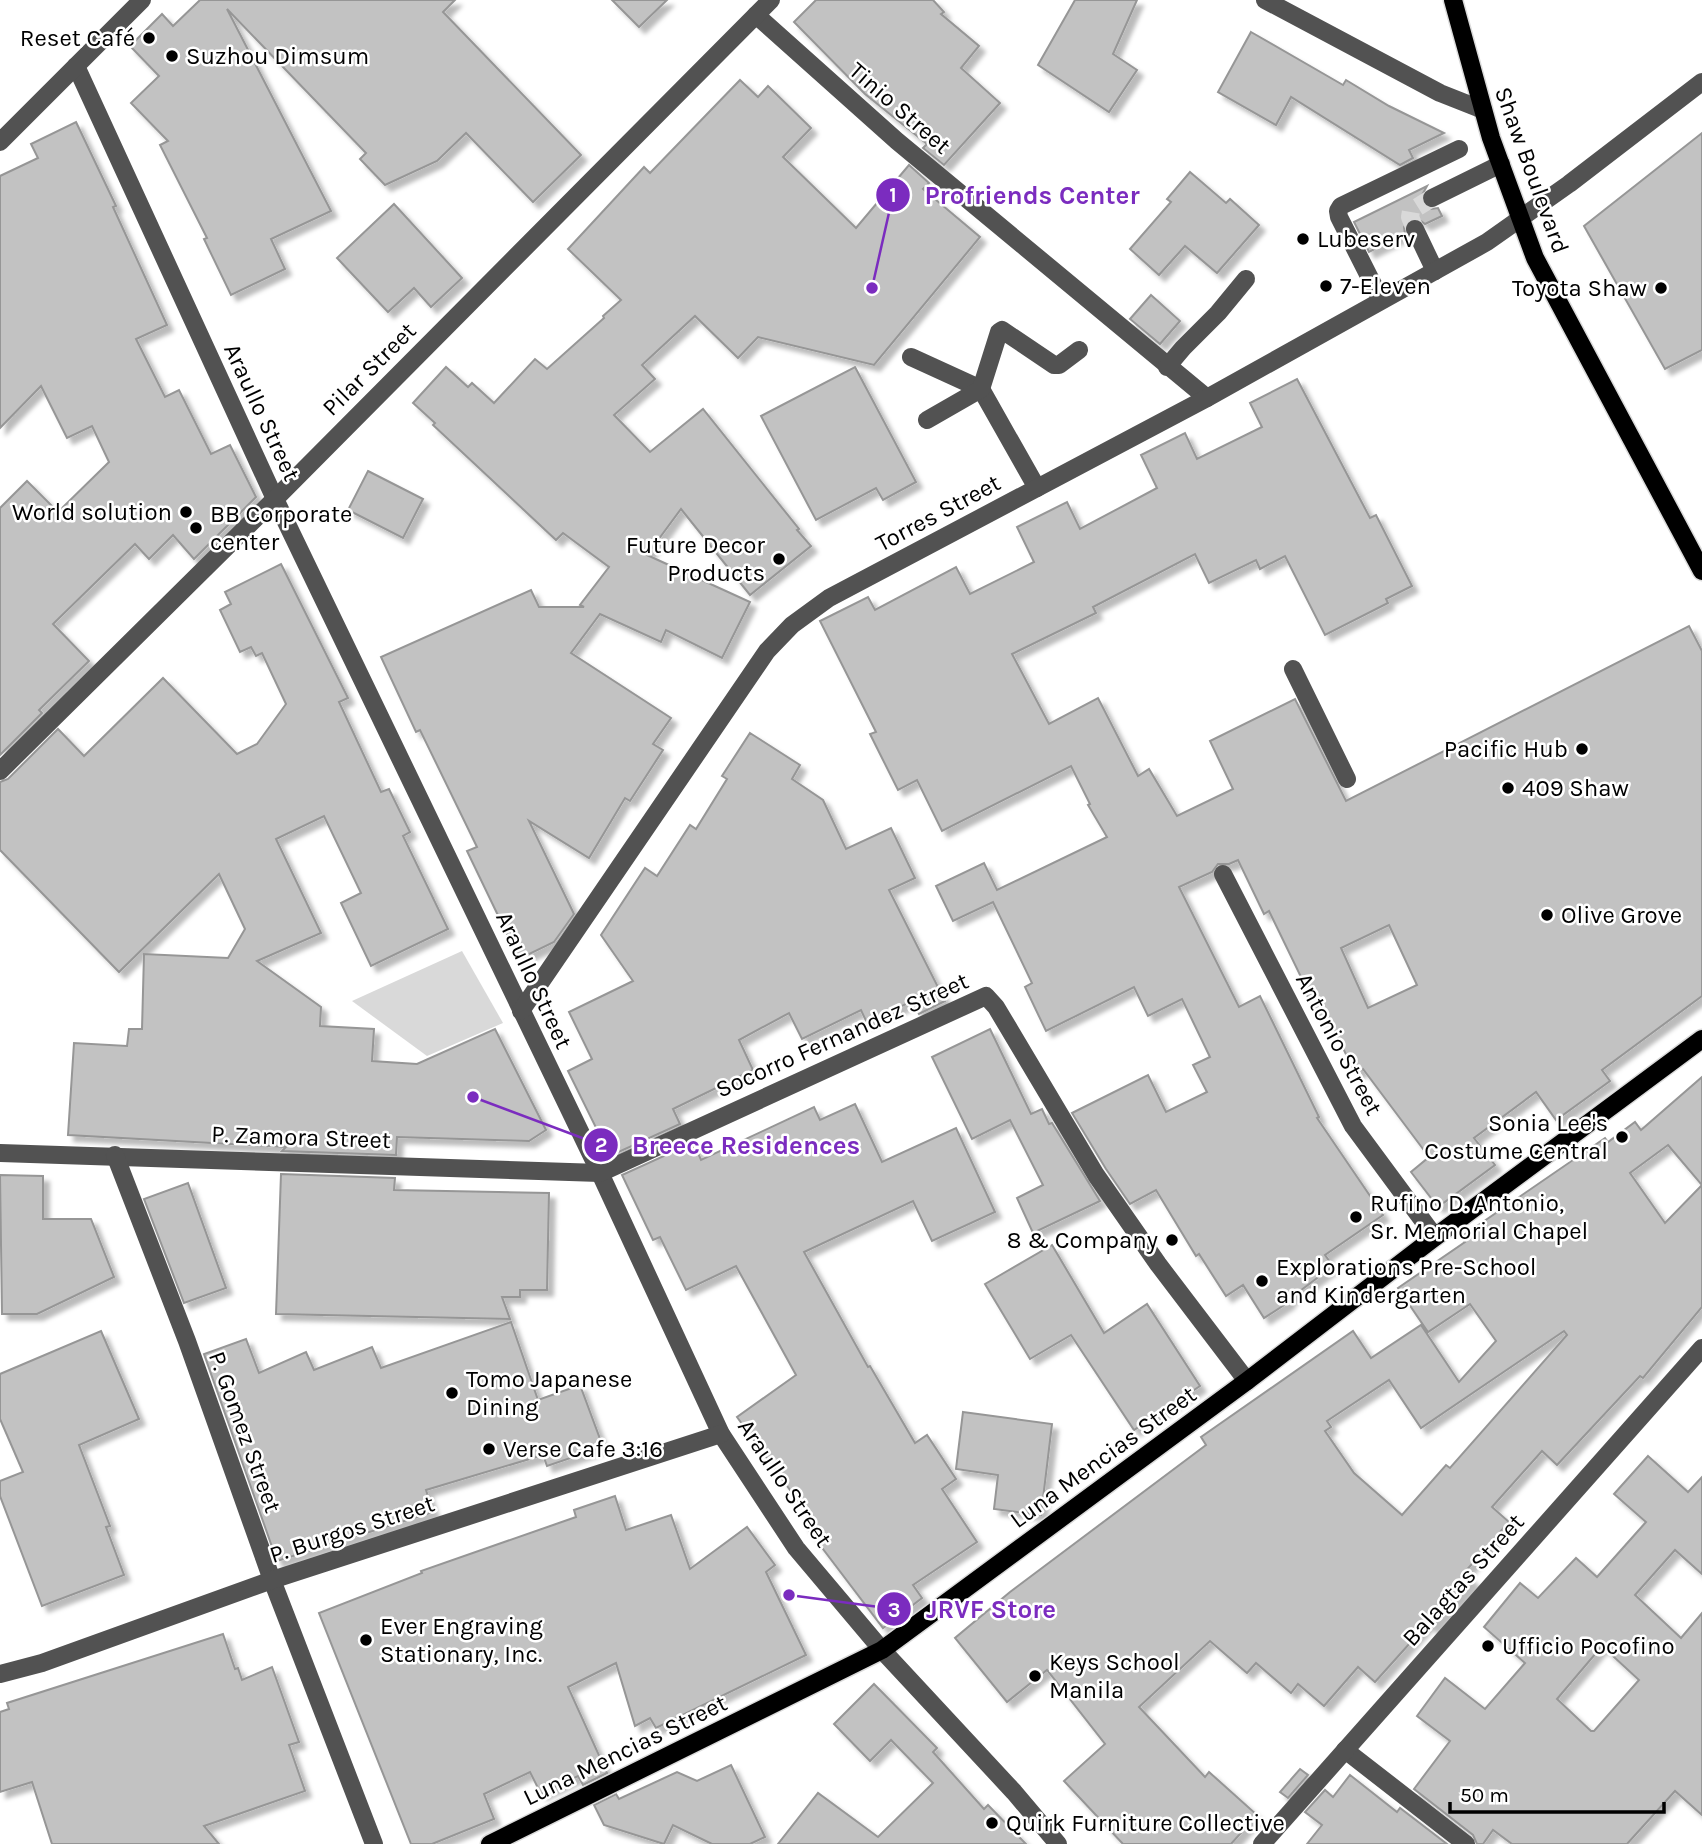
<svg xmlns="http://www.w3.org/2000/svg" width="1702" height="1844" font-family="Karla,sans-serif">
<defs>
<filter id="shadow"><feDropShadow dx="6" dy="6" stdDeviation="2" flood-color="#0004"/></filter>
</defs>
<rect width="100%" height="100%" fill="#fff"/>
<polygon fill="#d9d9d9" points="462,951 503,1023 427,1056 352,1001"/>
<g fill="#c2c2c2" stroke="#969696" stroke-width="2" fill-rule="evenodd" filter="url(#shadow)">
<polygon points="200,0 455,0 443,12 581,155 533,202 466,133 437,161 385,185 360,159 366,153 227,9 331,211 271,239 285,269 231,295 204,239 207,238 160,145 168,141 131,103 159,76 130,46 162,14 173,26"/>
<polygon points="612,0 667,0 639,27"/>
<polygon points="816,0 933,0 944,12 941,14 979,46 961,68 1000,103 944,165 923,148 927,144 865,94 794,22"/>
<polygon points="1075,0 1137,0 1113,54 1137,70 1109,112 1038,65"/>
<polygon points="1251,32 1343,85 1346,80 1389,106 1444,133 1409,150 1413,158 1400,165 1291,97 1276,125 1218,92"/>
<polygon points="740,80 758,97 768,86 811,128 783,157 856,228 909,165 929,183 923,189 980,237 874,365 758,337 738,358 695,316 642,365 655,379 614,415 650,452 703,409 799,529 797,530 811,546 750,595 681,509 647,555 750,602 722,658 666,630 661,642 600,614 571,653 671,718 653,744 663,750 630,801 625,798 589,858 529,821 574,914 554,942 519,959 467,851 477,847 420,730 416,732 381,657 531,590 539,607 584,607 580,605 609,567 563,533 556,540 433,425 435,423 413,403 446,367 468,387 472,383 494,403 535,359 547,369 604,318 603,316 621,300 568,249 644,167 650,173"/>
<polygon points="76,122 116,206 113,207 167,325 136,339 165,397 179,390 211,454 230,445 256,497 194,559 173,535 149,559 135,544 53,624 89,661 39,710 42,713 0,755 0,508 27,481 58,512 109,462 92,426 67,438 41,386 0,428 0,176 38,158 31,144"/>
<polygon points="1702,133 1702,350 1665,369 1584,226"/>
<polygon points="1190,172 1226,203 1230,199 1259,225 1217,273 1185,246 1159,275 1130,249 1171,202 1167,199"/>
<polygon points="1427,186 1421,197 1422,204 1431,209 1438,208 1442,216 1425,224 1417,218 1410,219 1404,227 1405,234 1369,252 1354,222"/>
<polygon points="394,204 462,278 431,307 414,288 388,312 337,258"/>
<polygon points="1151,295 1180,321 1160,344 1130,319"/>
<polygon points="855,367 916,482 883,500 876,488 816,520 761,416"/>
<path d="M 1297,379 L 1370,518 L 1376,515 L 1412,586 L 1386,599 L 1388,603 L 1325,635 L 1285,556 L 1260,569 L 1256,560 L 1209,583 L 1195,554 L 1093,607 L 1096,613 L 1012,654 L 1049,724 L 1098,698 L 1138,776 L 1149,769 L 1177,816 L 1233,789 L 1210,741 L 1295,699 L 1346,801 L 1689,626 L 1702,651 L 1702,996 L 1602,1070 L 1610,1081 L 1556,1120 L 1536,1092 L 1474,1138 L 1495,1165 L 1438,1207 L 1411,1172 L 1429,1157 L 1363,1069 L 1355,1073 L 1327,1015 L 1318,1019 L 1300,980 L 1302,979 L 1269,911 L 1264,914 L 1238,860 L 1229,864 L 1218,864 L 1212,872 L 1179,887 L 1239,1007 L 1260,996 L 1319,1117 L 1317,1118 L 1383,1215 L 1325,1255 L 1333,1266 L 1288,1300 L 1289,1302 L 1264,1318 L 1243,1285 L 1226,1296 L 1199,1254 L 1196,1256 L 1156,1190 L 1130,1204 L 1106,1169 L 1072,1113 L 1148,1075 L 1166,1112 L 1207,1092 L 1193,1065 L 1210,1057 L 1182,999 L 1148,1016 L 1134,987 L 1046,1031 L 1025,987 L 1032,983 L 993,902 L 953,921 L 936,886 L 984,863 L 997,890 L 1107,837 L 1088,805 L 1090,804 L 1071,766 L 942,831 L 917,780 L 898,790 L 870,734 L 876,732 L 820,621 L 868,597 L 875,610 L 956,567 L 970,594 L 1034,562 L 1017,527 L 1067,502 L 1080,529 L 1157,488 L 1141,455 L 1185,433 L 1197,459 L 1262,427 L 1250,403 ZM 1389,925 L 1417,985 L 1368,1008 L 1341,948 Z"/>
<polygon points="368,471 423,499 403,538 348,510"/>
<polygon points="281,564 348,698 339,702 381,792 389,789 410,832 403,836 448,929 371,966 341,903 361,893 324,816 276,839 321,933 257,961 321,1007 320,1026 374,1029 372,1061 417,1064 495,1029 546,1130 529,1141 397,1137 396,1155 282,1151 286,1147 68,1135 74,1043 127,1046 129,1029 142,1029 144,954 228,958 245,929 219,874 119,972 0,850 0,782 8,779 58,729 84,756 163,678 237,754 257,744 286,704 262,653 256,656 251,647 240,652 220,610 231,604 225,592"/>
<polygon points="750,733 800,765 792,779 823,800 846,849 891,828 915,878 889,890 945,1001 919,1014 912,1001 867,1023 861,1010 802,1039 789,1013 739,1040 753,1070 673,1109 680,1124 612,1155 609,1149 607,1150 568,1071 592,1059 569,1012 633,981 601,935 645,868 657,876 690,825 696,829 727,779 722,776"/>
<polygon points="990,1029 1031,1114 1042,1109 1049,1124 1052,1123 1100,1201 1033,1233 1017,1198 1043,1185 1010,1120 972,1139 932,1057"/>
<path d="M 1702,1077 L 1702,1307 L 1643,1378 L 1640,1376 L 1557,1465 L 1542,1451 L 1492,1507 L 1509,1522 L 1464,1573 L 1473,1581 L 1432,1627 L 1428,1623 L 1375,1682 L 1358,1667 L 1324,1706 L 1298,1684 L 1291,1693 L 1256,1663 L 1247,1673 L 1210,1641 L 1139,1707 L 1205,1777 L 1209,1772 L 1257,1815 L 1231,1844 L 1123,1844 L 1064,1781 L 1105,1744 L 1047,1670 L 1007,1702 L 955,1638 L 1010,1592 L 1206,1445 L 1201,1437 L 1353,1331 L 1371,1358 L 1421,1325 L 1459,1382 L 1496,1341 L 1470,1304 L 1428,1332 L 1398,1288 L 1465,1242 L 1461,1237 L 1605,1138 L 1608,1142 L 1635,1122 L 1641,1130 ZM 1668,1145 L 1702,1185 L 1665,1223 L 1630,1173 ZM 1564,1331 L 1567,1335 L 1450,1468 L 1446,1465 L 1402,1515 L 1354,1473 L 1325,1431 L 1331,1427 L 1327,1421 L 1389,1380 L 1421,1428 Z"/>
<polygon points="855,1104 882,1162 956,1128 995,1212 932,1241 913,1201 804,1252 868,1367 870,1366 915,1443 927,1435 956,1479 942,1489 977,1542 913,1585 922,1598 883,1628 804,1524 811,1519 737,1417 796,1375 736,1266 686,1290 660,1237 653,1240 622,1175 690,1144 692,1148 695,1146 701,1160 814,1107 820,1120"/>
<polygon points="281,1174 395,1178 394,1190 549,1193 547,1290 520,1290 520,1297 502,1297 510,1319 276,1314"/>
<polygon points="0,1175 43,1176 43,1219 91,1219 114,1277 37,1314 2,1314"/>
<polygon points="188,1183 226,1288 184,1303 144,1199"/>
<polygon points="1052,1245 1104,1333 1147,1304 1200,1386 1134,1430 1071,1335 1030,1359 985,1284"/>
<polygon points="511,1322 538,1400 580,1385 603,1447 547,1466 543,1455 426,1490 433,1512 277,1561 204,1354 246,1339 259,1373 306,1352 314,1370 372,1347 381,1368"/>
<polygon points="101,1331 139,1419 79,1445 110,1526 106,1527 124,1575 42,1606 0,1496 0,1481 23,1472 0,1419 0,1374"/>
<polygon points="963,1412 1052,1424 1041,1515 994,1509 998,1475 956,1469"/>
<path d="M 1648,1456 L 1688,1492 L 1702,1477 L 1702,1574 L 1675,1550 L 1635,1595 L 1681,1638 L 1702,1613 L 1702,1815 L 1675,1791 L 1627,1844 L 1512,1844 L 1493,1830 L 1483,1844 L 1477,1844 L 1473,1835 L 1414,1789 L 1450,1741 L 1417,1716 L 1445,1678 L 1485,1709 L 1525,1663 L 1484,1627 L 1520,1583 L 1538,1598 L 1576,1558 L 1597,1577 L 1646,1522 L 1614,1494 ZM 1602,1646 L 1639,1680 L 1594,1731 L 1591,1731 L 1557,1699 Z"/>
<polygon points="615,1496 626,1530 671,1515 690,1569 747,1527 775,1565 766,1572 806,1655 656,1728 650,1718 635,1726 616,1663 568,1687 607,1773 583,1785 578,1776 541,1794 530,1772 484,1794 494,1819 432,1844 411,1844 319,1613 422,1573 421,1571 576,1517 574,1510"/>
<polygon points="223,1634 235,1669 238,1668 242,1680 272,1667 299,1742 289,1745 305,1791 204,1826 219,1844 52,1844 32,1782 0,1792 0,1712 9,1709 7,1703"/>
<polygon points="874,1684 937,1748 933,1752 984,1809 988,1805 1026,1844 778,1844 818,1793 878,1837 933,1783 891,1740 870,1761 834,1724"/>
<polygon points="731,1765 765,1837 750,1844 712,1844 673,1825 664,1844 604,1825 594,1805 616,1794 619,1799 677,1772 697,1781"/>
<polygon points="1300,1769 1308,1775 1288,1798 1280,1792"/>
<polygon points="1350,1775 1397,1812 1400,1808 1447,1844 1307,1844 1322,1825 1305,1812 1325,1790 1333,1797"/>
</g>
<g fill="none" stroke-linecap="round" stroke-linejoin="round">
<polyline stroke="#d9d9d9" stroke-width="18" stroke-dasharray="18 9" stroke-linecap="butt" points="1415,229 1410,217 1411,211 1432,198"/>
<g stroke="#dbdbdb" stroke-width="21">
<g id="major">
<polyline points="1453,0 1491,138 1535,258 1702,571"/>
<polyline points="490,1844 882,1650 1247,1381 1435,1237 1702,1039"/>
</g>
</g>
<g stroke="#525252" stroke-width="18">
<polyline points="1265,0 1440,93 1483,110"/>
<polyline points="756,15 897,141 1207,398"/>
<polyline points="76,66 275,499 600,1173 721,1434 796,1548 882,1650 1014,1792 1058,1844"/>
<polyline points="0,142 142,0"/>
<polyline points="1432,198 1501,164"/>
<polyline points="1415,229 1435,271"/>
<polyline points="1381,300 1339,217 1338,211 1341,206 1459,149"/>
<polyline points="911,357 981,389 1037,488"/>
<polyline points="1167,367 1183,348 1218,313 1246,279"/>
<polyline points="927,420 981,389 999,332 1002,330 1054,365 1059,365 1079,350"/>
<polyline points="1293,669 1347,779"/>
<polyline points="0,771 275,499 771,0"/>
<polyline points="1223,874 1353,1126 1435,1237"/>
<polyline points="521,1011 767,651 792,625 829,598 1207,398 1487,242 1569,184 1702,82"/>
<polyline points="0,1153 600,1173 986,996 996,1007 1096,1175 1158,1264 1247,1381"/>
<polyline points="115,1155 187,1341 272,1580 374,1844"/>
<polyline points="0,1674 42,1663 272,1580 721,1434"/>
<polyline points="1345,1750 1466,1844"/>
<polyline points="1262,1844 1702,1348"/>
</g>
<use href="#major" stroke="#000" stroke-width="18"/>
</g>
<g fill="#000" stroke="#fff" stroke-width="2.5">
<circle cx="149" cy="38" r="7"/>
<circle cx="172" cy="56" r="7"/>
<circle cx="1303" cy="239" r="7"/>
<circle cx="1326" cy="286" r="7"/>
<circle cx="1661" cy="288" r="7"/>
<circle cx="186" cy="512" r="7"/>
<circle cx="196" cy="528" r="7"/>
<circle cx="779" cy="559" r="7"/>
<circle cx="1582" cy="749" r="7"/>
<circle cx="1508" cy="788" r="7"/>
<circle cx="1547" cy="915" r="7"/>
<circle cx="1622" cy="1137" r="7"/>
<circle cx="1356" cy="1217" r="7"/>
<circle cx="1172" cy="1240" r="7"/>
<circle cx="1262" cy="1281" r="7"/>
<circle cx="452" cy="1393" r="7"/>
<circle cx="489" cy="1449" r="7"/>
<circle cx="366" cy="1640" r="7"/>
<circle cx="1488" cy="1646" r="7"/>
<circle cx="1035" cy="1676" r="7"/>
<circle cx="992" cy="1823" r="7"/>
</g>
<g text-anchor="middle" stroke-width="5" stroke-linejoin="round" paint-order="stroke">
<g font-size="24" fill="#000" stroke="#fff" text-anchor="start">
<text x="135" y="46" text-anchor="end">Reset Café</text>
<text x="186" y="64">Suzhou Dimsum</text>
<text x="1317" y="247">Lubeserv</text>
<text x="1340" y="294">7-Eleven</text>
<text x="1647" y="296" text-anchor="end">Toyota Shaw</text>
<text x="172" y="520" text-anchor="end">World solution</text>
<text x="210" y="522">BB Corporate<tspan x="210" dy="28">center</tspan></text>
<text x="765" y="553" text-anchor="end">Future Decor<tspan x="765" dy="28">Products</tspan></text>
<text x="1568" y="757" text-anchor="end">Pacific Hub</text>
<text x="1522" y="796">409 Shaw</text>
<text x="1561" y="923">Olive Grove</text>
<text x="1608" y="1131" text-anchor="end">Sonia Lee's<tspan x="1608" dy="28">Costume Central</tspan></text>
<text x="1370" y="1211">Rufino D. Antonio,<tspan x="1370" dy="28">Sr. Memorial Chapel</tspan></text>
<text x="1158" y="1248" text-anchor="end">8 &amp; Company</text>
<text x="1276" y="1275">Explorations Pre-School<tspan x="1276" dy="28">and Kindergarten</tspan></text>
<text x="466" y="1387">Tomo Japanese<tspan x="466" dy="28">Dining</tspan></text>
<text x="503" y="1457">Verse Cafe 3:16</text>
<text x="380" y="1634">Ever Engraving<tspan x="380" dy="28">Stationary, Inc.</tspan></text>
<text x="1502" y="1654">Ufficio Pocofino</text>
<text x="1049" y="1670">Keys School<tspan x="1049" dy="28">Manila</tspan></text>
<text x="1006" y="1831">Quirk Furniture Collective</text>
</g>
<g font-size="24" fill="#000" stroke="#fff">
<text transform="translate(900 108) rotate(41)" y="8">Tinio Street</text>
<text transform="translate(1532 170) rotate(70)" y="8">Shaw Boulevard</text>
<text transform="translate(369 369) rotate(-45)" y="8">Pilar Street</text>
<text transform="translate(262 412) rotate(65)" y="8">Araullo Street</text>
<text transform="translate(938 513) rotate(-28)" y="8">Torres Street</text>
<text transform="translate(534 980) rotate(65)" y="8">Araullo Street</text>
<text transform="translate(842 1035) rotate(-24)" y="8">Socorro Fernandez Street</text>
<text transform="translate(1339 1044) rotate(62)" y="8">Antonio Street</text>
<text transform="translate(301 1137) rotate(2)" y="8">P. Zamora Street</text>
<text transform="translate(245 1432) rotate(70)" y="8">P. Gomez Street</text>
<text transform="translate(1103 1457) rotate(-36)" y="8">Luna Mencias Street</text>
<text transform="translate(785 1483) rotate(56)" y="8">Araullo Street</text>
<text transform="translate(352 1529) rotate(-18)" y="8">P. Burgos Street</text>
<text transform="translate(1463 1580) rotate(-48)" y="8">Balagtas Street</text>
<text transform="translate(625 1750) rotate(-26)" y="8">Luna Mencias Street</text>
</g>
</g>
<path fill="none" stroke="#7b2cbf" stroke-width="2.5" d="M872 288L893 195M473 1097L601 1145M789 1595L894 1609"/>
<g fill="#7b2cbf" stroke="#fff" stroke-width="2.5">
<circle cx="872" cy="288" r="7"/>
<circle cx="473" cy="1097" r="7"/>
<circle cx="789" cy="1595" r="7"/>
<circle cx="893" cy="195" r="18"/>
<circle cx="601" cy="1145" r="18"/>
<circle cx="894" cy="1609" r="18"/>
</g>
<g font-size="21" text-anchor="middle" font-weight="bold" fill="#fff">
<text x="893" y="202">1</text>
<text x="601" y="1152">2</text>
<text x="894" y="1617">3</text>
</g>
<g font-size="26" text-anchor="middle" font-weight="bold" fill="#7b2cbf" stroke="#fff" stroke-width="5" stroke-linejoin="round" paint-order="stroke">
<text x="1032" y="204">Profriends Center</text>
<text x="746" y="1154">Breece Residences</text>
<text x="991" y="1618">JRVF Store</text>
</g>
<path d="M1450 1802v10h214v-10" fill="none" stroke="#000000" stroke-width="3.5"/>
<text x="1460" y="1802" font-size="21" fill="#000000" stroke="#ffffff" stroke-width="5" paint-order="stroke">50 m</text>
</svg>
